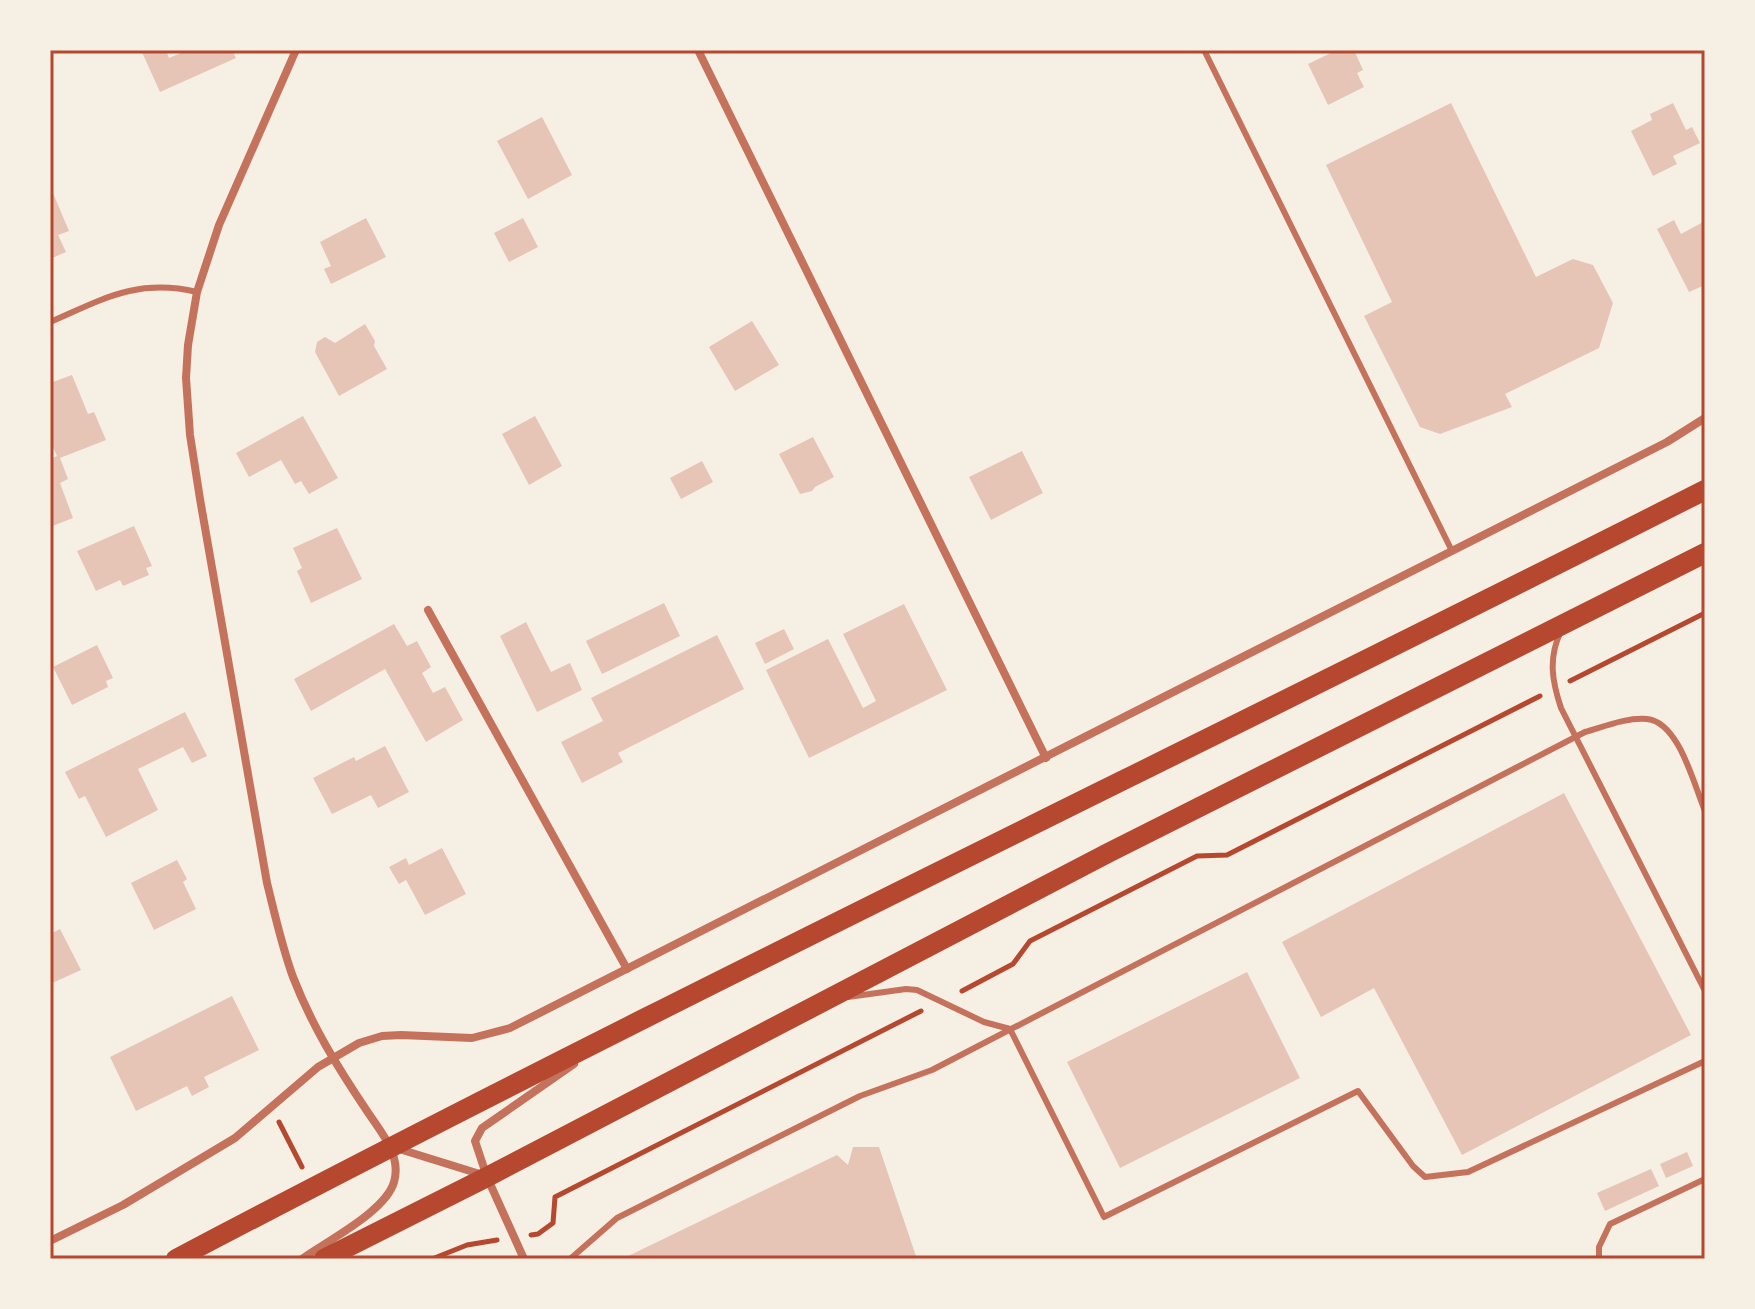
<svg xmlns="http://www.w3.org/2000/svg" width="1755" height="1309" font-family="Overpass,sans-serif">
<rect width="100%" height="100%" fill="#f6efe4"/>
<g fill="#e6c5b7">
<polygon points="141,50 166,50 169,58 188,50 232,50 236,58 160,92"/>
<polygon points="1337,50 1354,50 1363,70 1357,73 1364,87 1328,105 1308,64"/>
<polygon points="1451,103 1536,277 1573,259 1593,265 1613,303 1599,348 1505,394 1512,407 1440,434 1420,427 1364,316 1392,302 1326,165"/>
<polygon points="1673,103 1686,130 1692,127 1700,143 1673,156 1677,164 1653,176 1631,131 1652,120 1650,114"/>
<polygon points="542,117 572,175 528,199 497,141"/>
<polygon points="50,186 69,231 58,235 66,252 50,259"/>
<polygon points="366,218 386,257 331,284 324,269 331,266 320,242"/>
<polygon points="523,218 538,247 509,262 494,233"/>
<polygon points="1674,220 1681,234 1705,221 1705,285 1689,292 1657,229"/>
<polygon points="752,321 779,365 735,391 709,347"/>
<polygon points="365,324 375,341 374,346 387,369 339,396 315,352 317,342 325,337 335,343"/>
<polygon points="72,375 88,414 94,412 106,440 60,458 68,479 60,483 73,518 50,527 50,459 57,456 50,440 50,383"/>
<polygon points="303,416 338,478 309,494 301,481 295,484 281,460 249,477 236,453"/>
<polygon points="535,416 562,466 529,485 502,434"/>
<polygon points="813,437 834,477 815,487 812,491 800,494 779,454"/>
<polygon points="1022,451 1043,493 991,520 969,477"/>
<polygon points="702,461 713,482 681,499 670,478"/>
<polygon points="134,526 152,566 146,568 149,575 123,586 120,580 96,591 77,551"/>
<polygon points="337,528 362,579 311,603 297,571 302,568 293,548"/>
<polygon points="664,603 680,636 602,674 586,641"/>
<polygon points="904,604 947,690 809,758 766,670 828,639 863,708 876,701 843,634"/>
<polygon points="526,622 551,672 570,663 582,690 537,712 500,636"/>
<polygon points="394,624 407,646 417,641 431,667 422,673 433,693 445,687 463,720 426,742 385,669 311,711 294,679"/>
<polygon points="784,629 794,649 765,664 755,643"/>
<polygon points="717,635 744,689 618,753 623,762 582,783 561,742 603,721 591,698"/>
<polygon points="97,645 113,678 106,681 108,687 72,705 53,667"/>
<polygon points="185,712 207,756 192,763 183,747 138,769 158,810 106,837 85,796 79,799 65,772"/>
<polygon points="385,746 409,792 378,808 371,795 332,814 313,778 354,757 356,761"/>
<polygon points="1564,793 1691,1035 1462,1155 1374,988 1321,1017 1282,942"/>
<polygon points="442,848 466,894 425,915 406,880 399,884 389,867 406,858 409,865"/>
<polygon points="177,860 187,879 183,882 196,909 154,930 131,883"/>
<polygon points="60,929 81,970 50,984 50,934"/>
<polygon points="1247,972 1300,1078 1120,1168 1067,1062"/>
<polygon points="232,996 259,1050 204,1077 209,1087 192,1096 187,1086 136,1111 110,1057"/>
<polygon points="853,1147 879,1147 917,1259 622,1259 837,1155 848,1165"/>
<polygon points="1687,1152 1693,1166 1666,1178 1660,1164"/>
<polygon points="1651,1169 1659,1186 1605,1211 1597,1193"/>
</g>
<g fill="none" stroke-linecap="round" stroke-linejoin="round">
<g stroke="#b5482f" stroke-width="5">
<polyline points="1570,681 1705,613"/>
<polyline points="962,991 1013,964 1030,941 1197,856 1227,855 1540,696"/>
<polyline points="279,1122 302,1167"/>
<polyline points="531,1235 538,1234 553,1223 555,1197 921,1011"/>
<polyline points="432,1259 467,1245 497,1240"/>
</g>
<g stroke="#c5725c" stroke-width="6">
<polyline points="1204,50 1452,551"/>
<path d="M 50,322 C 103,299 137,278 197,292"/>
<path d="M 1561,631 C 1548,658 1552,681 1561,708 L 1705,991"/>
<polyline points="848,997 906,989 917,990 984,1022 1010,1029 1104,1217 1358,1091 1413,1166 1425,1177 1468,1172 1705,1061"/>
<path d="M 570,1259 L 617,1218 L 860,1096 L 932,1070 L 1585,732 C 1603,727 1627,717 1647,719 C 1679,722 1694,785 1705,811"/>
<polyline points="1599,1259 1599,1247 1610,1224 1705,1179"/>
</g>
<g stroke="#c5725c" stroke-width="8">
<path d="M 296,50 L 219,225 L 197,292 L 188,345 L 186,378 L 190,435 L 200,499 L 267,883 C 275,915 282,947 293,977 C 312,1026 338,1068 367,1111 C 380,1131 402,1155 394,1182 C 386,1211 327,1241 302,1259"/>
<polyline points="698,50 1046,758"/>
<polyline points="428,610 627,969"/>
<polyline points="396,1148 483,1175"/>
<polyline points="50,1241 123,1205 235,1138 318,1067 359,1043 382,1036 401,1035 472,1038 510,1028 1667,442 1705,418"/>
<polyline points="524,1259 487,1177 475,1141 482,1128 574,1064"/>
</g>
<g stroke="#b5482f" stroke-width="20">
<path d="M 176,1259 C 681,993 1196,748 1705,490"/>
<polyline points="324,1259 487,1177 1110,852 1705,553"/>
</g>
</g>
<rect width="1755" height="1309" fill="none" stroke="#f6efe4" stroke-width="104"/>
<rect x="52" y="52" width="1651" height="1205" fill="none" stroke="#b5482f" stroke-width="3"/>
</svg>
